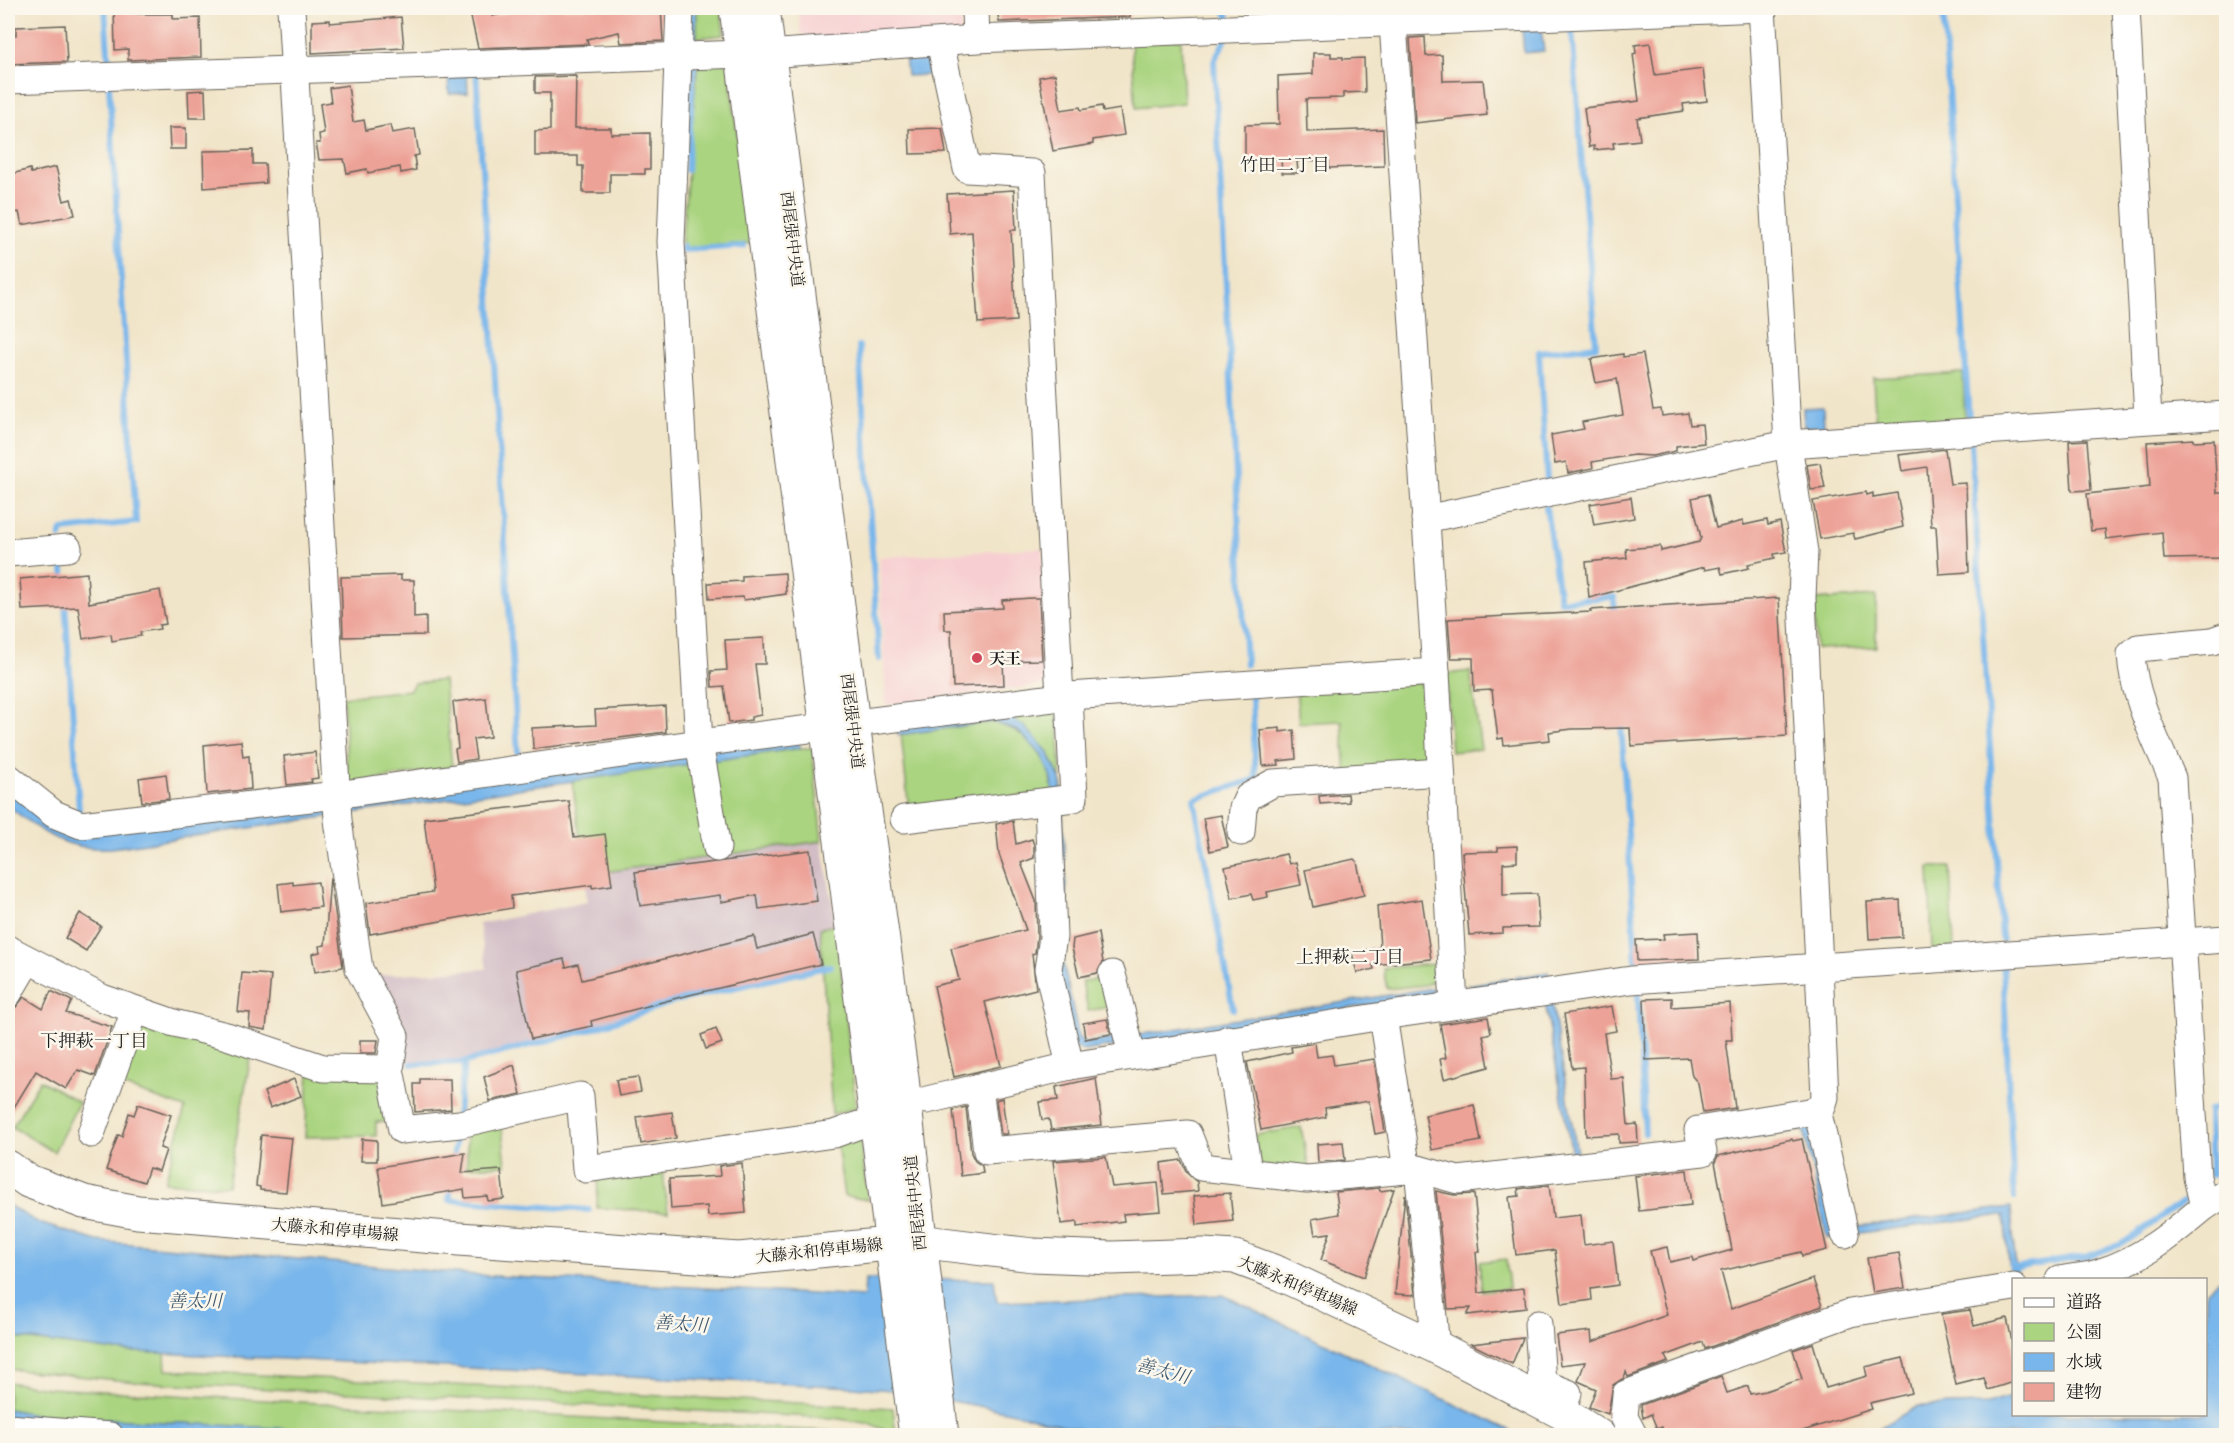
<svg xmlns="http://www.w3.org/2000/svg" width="2234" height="1443" font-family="'Old Standard TT','Noto Serif JP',serif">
<rect width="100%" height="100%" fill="#fbf7ec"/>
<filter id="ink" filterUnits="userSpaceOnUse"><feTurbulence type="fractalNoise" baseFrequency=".0167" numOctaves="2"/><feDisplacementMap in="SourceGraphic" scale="12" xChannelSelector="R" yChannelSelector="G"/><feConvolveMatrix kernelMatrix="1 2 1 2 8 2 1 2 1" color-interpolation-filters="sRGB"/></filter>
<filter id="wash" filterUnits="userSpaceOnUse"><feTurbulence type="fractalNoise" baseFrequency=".008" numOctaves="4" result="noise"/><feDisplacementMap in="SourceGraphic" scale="24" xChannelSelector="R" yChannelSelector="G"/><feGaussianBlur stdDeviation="1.35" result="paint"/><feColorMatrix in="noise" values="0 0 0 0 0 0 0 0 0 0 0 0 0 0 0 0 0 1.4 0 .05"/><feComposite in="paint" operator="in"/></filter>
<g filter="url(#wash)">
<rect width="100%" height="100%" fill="#f1e5c9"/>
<g fill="#f7cfd2">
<polygon points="798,8 962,8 961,34 815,44 801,33"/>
<polygon points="1042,548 1051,684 886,705 879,557"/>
</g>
<polygon fill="#d2bdc6" points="822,841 836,925 825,965 679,998 591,1027 465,1060 399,1062 367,976 487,969 479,924 587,902 585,875"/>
<g fill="#aad480" stroke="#63784e" stroke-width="1.5">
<polygon points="697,8 721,8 724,35 697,38"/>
<polygon points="1181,39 1184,103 1136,108 1131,41"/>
<polygon points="698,59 728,62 751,243 681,248"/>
<polygon points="1963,373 1965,422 1876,428 1873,378"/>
<polygon points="1876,596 1876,647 1816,649 1814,600"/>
<polygon points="1470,671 1481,749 1451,752 1446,674"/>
<polygon points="444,680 452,767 348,784 343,697 410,690 414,683"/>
<polygon points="1421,683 1426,767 1346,773 1342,721 1299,723 1296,688"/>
<polygon points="1057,703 1062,791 1048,752 995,711"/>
<path d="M 992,722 C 1026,729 1051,758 1053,792 L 909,811 L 901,734 Z"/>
<polygon points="800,748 812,748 822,841 585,875 572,780"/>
<polygon points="1929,867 1950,867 1954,948 1932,950"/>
<polygon points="836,925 856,1108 832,1114 820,928"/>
<polygon points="1435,964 1437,979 1425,985 1387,989 1383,968"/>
<polygon points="1108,976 1115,1006 1088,1011 1082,982"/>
<polygon points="137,1026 252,1049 228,1186 165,1182 185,1108 116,1084"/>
<polygon points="309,1072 389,1077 395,1122 376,1122 376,1136 305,1137"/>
<polygon points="40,1080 79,1102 54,1152 12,1127"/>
<polygon points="501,1119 506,1165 467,1167 467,1129"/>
<polygon points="1301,1127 1310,1175 1261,1170 1254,1135"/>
<polygon points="859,1134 868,1200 844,1196 837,1143"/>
<polygon points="662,1166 668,1212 597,1208 598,1175"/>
<polygon points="1506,1259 1509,1288 1482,1291 1479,1262"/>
<polygon points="8,1337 117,1351 165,1353 166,1370 893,1408 896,1435 871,1424 833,1418 137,1382 8,1369"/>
<polygon points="8,1382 48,1388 827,1431 855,1435 402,1436 38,1415 8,1409"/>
</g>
<g fill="#78b6eb" stroke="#4a6984" stroke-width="1.5">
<polygon points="1541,29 1544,51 1524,53 1522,31"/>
<polygon points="927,53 928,75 907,76 905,55"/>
<polygon points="467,73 468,93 449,94 448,75"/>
<polygon points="1823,407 1824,426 1804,427 1803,408"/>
<polygon points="1010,717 1025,727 1048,752 1061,781 1068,931 1063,962 1079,1038 1086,1043 1434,988 1431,995 1084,1051 1074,1047 1056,963 1061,922 1052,780 1041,754 1018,731 992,722 898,735 896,726"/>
<path d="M 799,741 L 800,748 L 112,848 C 65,851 43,833 8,806 L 8,790 L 47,820 Z"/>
<polygon points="1548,972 1550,983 1476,990 1468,985"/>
<polygon points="1552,1002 1577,1153 1573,1161 1545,1003"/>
<polygon points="1812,1121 1836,1236 1827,1238 1804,1130 1712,1143 1712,1136"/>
<polygon points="8,1205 39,1223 97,1241 477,1275 864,1297 865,1279 994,1280 997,1302 1223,1295 1520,1435 1102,1435 1010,1412 892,1390 853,1387 117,1351 8,1337"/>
<polygon points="2011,1207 2016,1273 2010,1273 2004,1215 1853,1234 1852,1227"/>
<polygon points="2226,1274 2226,1435 1873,1435 1872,1432 1918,1406 1988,1404 2013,1396 2014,1414 2206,1414 2206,1292"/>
<polygon points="8,1409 38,1415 402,1435 220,1435 26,1423 8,1420"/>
</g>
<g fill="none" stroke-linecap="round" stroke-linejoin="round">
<g stroke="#78b6eb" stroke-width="6">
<polyline points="105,8 109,66"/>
<polyline points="1224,8 1230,21"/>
<polyline points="1943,8 1969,420"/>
<polyline points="1225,40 1214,61 1246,664"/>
<polyline points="693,44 693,15"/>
<polyline points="476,70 518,755"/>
<polyline points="687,170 694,63"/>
<polyline points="683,246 682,250 744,246"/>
<polyline points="859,346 879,659"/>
<polyline points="1971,443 2002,939"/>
<polyline points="1547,480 1539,352 1596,346 1572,30"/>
<polyline points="1546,507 1560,601 1614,597 1615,616"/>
<polyline points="60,536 62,530 136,522 109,86"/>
<polyline points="62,556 64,582"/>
<polyline points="65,601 79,810"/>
<polyline points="1621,722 1636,961"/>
<polyline points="2003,966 2014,1198"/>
<polyline points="1638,994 1645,1133"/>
<polyline points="1233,1009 1194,799 1256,779 1252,697"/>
<polyline points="411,1064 465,1062 591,1029 679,1000 830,966"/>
<polyline points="457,1116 465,1062"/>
<polyline points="453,1161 456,1132"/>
<polyline points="2211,1175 2209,1110 2226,1105"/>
<polyline points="451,1186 449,1200 589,1210"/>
<polyline points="2012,1264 2012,1268 2085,1257 2122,1244 2183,1202"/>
</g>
</g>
<g id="blocks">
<g fill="#eda297">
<polygon points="114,8 138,8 138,14 173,14 173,19 200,18 201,57 128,60 128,49 115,50"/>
<polygon points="469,8 490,8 492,16 528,8 661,8 663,41 621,43 619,32 587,39 588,44 478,48"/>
<polygon points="997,8 1130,8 1130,17 999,22"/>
<polygon points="401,17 404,48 312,53 312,21 330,20 330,23"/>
<polygon points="65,25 67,62 8,64 8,35 16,35 16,27"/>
<polygon points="1425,37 1426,56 1442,55 1443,81 1483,80 1487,115 1415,123 1410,38"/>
<polygon points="1650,43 1655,75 1703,69 1707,101 1683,104 1684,111 1637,118 1640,140 1613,143 1614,148 1594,150 1594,146 1589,147 1584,108 1639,101 1633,54 1636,53 1635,45"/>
<polygon points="1313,53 1331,53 1331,57 1343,57 1343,59 1364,58 1365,92 1343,93 1343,98 1306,99 1307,132 1383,129 1384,166 1329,168 1329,160 1297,161 1298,173 1282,173 1281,159 1245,160 1245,125 1279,124 1278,76 1313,74"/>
<polygon points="1055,74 1061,110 1080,107 1081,110 1102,106 1103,112 1120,109 1124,135 1093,140 1093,144 1053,151 1039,77"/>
<polygon points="576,76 575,128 611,128 611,134 650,133 650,169 645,169 645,174 610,174 610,193 583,193 583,166 578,166 578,156 535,156 535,131 550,130 550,93 535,93 535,77"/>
<polygon points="348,85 353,122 364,120 366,130 390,125 392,133 415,129 419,155 414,156 416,170 401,173 400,167 368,173 367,169 347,173 344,159 319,160 316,143 320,143 319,134 324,133 320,104 331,102 329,88"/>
<polygon points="205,90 206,118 189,118 188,91"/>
<polygon points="169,128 186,128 186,149 170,149"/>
<polygon points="942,128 946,153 910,154 909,129"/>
<polygon points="253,150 253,164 265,164 266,183 204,188 203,151"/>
<polygon points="56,167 64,201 71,199 75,215 22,225 19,212 8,214 8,175 30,169 31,173"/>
<polygon points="1014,190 1016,230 1011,230 1016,321 978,323 972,232 950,234 947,194"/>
<polygon points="1623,354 1623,357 1643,354 1653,410 1661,409 1662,416 1688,413 1690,425 1702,424 1704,443 1676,446 1676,451 1652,456 1634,455 1592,462 1593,468 1568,473 1566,462 1555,464 1551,435 1584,429 1582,422 1623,415 1617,379 1596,383 1591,359"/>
<polygon points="2193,439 2193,441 2214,440 2217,493 2224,493 2226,558 2164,559 2162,532 2106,539 2105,529 2091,531 2087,494 2150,487 2147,442"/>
<polygon points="2087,440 2091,490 2072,491 2069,441"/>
<polygon points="1945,449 1950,484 1966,483 1969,572 1939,574 1936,526 1931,526 1927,467 1902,471 1899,455"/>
<polygon points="1820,463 1825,488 1811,490 1807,465"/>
<polygon points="1866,492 1867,495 1873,493 1873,497 1897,493 1903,527 1855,539 1853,533 1820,539 1813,501"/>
<polygon points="1708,494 1716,528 1743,521 1744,525 1767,520 1768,525 1780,522 1786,552 1774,554 1775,558 1748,564 1749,568 1722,574 1720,567 1705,570 1704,567 1589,598 1586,562 1627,558 1626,549 1660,546 1661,551 1699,542 1701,538 1692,498"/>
<polygon points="1631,497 1634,518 1594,525 1590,504"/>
<polygon points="87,573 89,603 160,590 166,624 159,625 160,629 140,632 141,636 112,641 111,634 83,639 78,607 22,610 20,579"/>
<polygon points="785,573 786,594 744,600 743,597 709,599 708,583 742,581 742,576"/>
<polygon points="401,575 401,580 414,580 414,617 426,616 426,635 343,637 341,577"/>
<polygon points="1032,598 1039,598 1042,660 1003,661 1004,685 953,687 951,630 945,630 944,611 1003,608 1002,600"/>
<polygon points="1779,598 1787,736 1631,746 1630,728 1572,729 1549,732 1550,740 1504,745 1503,738 1498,739 1492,690 1474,691 1473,658 1451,658 1448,619 1591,612 1590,610"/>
<polygon points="764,638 765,664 755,664 761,715 751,717 751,720 729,723 724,686 712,687 711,671 727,670 725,640"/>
<polygon points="486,698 490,737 473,739 476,759 457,762 455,749 458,748 453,702"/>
<polygon points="665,706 666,732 533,749 532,728 596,725 595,710"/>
<polygon points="1280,728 1280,732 1294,730 1296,759 1278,761 1279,765 1263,766 1260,730"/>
<polygon points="241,741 243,757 249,756 251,789 207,794 204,745"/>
<polygon points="315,752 318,778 311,779 312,782 287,785 284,756"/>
<polygon points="166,774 169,799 142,802 139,778"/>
<polygon points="1348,794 1349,802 1320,804 1319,796"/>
<polygon points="569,801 574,838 605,834 612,885 592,888 592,885 511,896 512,908 370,934 366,903 433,892 424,818"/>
<polygon points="1221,815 1228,847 1210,851 1203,818"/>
<polygon points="1013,821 1016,844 1032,839 1034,845 1034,858 1021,863 1036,901 1037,936 1035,953 1032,954 1036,989 985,1002 1001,1066 954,1077 934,986 959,980 951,948 1026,930 999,854 996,824"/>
<polygon points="1517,846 1517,862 1503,863 1503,895 1537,894 1539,927 1503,928 1503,933 1469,935 1462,852 1498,851 1498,847"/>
<polygon points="810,850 817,901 759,909 757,895 721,902 720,895 640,906 635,872"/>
<polygon points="1286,854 1289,864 1296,862 1301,885 1267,892 1268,897 1253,900 1251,894 1232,898 1225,867"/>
<polygon points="1354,859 1357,862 1364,895 1313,907 1305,870"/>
<polygon points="330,877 343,967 315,972 312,954 320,952 319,946 325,945"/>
<polygon points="293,882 293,885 318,882 321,907 281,912 278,884"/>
<polygon points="1422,899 1431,959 1373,965 1374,969 1357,973 1352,953 1380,947 1377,906"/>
<polygon points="1900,900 1902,937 1869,939 1867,902"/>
<polygon points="80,913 101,926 86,951 65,938"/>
<polygon points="1698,932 1699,959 1637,961 1636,940 1664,939 1663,934"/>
<polygon points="1098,933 1103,962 1097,973 1079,977 1072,948 1073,939"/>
<polygon points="813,934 821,964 681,997 591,1021 592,1026 531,1039 516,970 564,959 566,967 578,964 582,980 754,936 757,949"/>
<polygon points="242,973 271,975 266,1030 249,1027 250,1013 238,1012"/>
<polygon points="51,991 72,1001 66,1013 112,1027 95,1076 78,1070 66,1089 36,1071 8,1117 8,1010 16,1007 24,997 43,1009"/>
<polygon points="1672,998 1672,1007 1730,1003 1732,1040 1726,1040 1735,1108 1703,1113 1698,1083 1692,1076 1689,1058 1646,1060 1644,999"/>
<polygon points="1612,1006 1616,1031 1604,1033 1611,1079 1624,1078 1628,1125 1637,1124 1638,1142 1619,1143 1619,1134 1586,1136 1584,1067 1572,1068 1564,1014"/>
<polygon points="1488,1017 1491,1033 1483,1035 1489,1067 1444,1079 1440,1059 1446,1058 1440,1024"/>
<polygon points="1107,1019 1111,1034 1085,1039 1083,1023"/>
<polygon points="716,1029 722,1043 706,1049 701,1035"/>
<polygon points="360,1040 378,1040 376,1053 360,1053"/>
<polygon points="1315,1043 1317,1057 1332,1055 1334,1065 1374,1059 1385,1132 1375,1134 1369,1101 1325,1108 1326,1117 1261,1130 1247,1062 1292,1052 1291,1047"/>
<polygon points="514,1065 521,1094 490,1101 484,1077"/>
<polygon points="638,1077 641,1092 619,1096 616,1080"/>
<polygon points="1096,1078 1102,1125 1051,1130 1049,1119 1042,1120 1039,1102 1058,1100 1056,1087"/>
<polygon points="294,1079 301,1096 270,1108 264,1092"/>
<polygon points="420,1079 450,1079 451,1109 415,1112 414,1084 420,1084"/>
<polygon points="1002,1098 1007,1134 1001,1134 996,1100"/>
<polygon points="138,1104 171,1115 160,1148 166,1150 159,1171 149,1168 144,1182 106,1170 118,1135 122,1136 129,1113 134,1115"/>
<polygon points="1474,1105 1481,1141 1432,1150 1425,1115"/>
<polygon points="966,1107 971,1153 975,1161 982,1166 983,1173 961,1176 953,1110"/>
<polygon points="672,1112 676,1138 641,1144 637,1117"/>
<polygon points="261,1135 292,1138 286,1192 260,1190 260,1187 256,1186"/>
<polygon points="362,1139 377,1140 377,1161 361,1161"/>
<polygon points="1792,1139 1793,1141 1802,1139 1827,1250 1802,1256 1801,1252 1721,1271 1731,1309 1813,1279 1822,1306 1705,1349 1703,1342 1665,1356 1668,1362 1628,1377 1626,1372 1624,1378 1613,1385 1608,1414 1589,1407 1596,1389 1578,1381 1585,1362 1560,1365 1556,1335 1591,1331 1592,1342 1667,1315 1650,1251 1667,1247 1670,1262 1692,1257 1693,1261 1732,1250 1715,1162 1718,1156"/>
<polygon points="1343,1142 1345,1160 1318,1162 1317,1144"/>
<polygon points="465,1153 462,1173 501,1170 504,1199 488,1201 487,1196 465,1198 464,1189 383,1203 378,1167"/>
<polygon points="1106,1157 1112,1187 1158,1183 1161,1211 1123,1214 1124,1221 1077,1227 1077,1222 1061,1224 1053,1161"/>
<polygon points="1181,1160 1187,1173 1197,1182 1198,1191 1164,1194 1161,1163"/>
<polygon points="742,1163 746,1213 708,1216 707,1206 671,1209 669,1179 720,1176 719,1166"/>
<polygon points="1687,1170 1691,1205 1639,1211 1635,1176"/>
<polygon points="1549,1185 1553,1218 1581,1215 1584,1245 1613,1241 1618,1285 1591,1289 1592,1300 1562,1304 1555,1250 1516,1255 1509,1197 1519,1196 1518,1189"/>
<polygon points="1379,1188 1380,1191 1394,1189 1364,1277 1321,1260 1330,1233 1315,1235 1312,1219 1339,1214 1336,1192"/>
<polygon points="1436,1191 1454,1195 1474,1194 1480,1252 1476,1252 1479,1293 1524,1288 1526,1308 1467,1315 1471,1308 1448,1309"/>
<polygon points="1230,1193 1233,1221 1197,1225 1194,1196"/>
<polygon points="1405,1194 1415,1295 1395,1294"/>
<polygon points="1899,1253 1905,1288 1873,1293 1867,1258"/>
<polygon points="1970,1310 1974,1326 2007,1318 2013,1346 2013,1382 1988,1390 1984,1378 1956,1385 1941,1314"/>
<polygon points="1523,1338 1512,1364 1471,1344"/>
<polygon points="1813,1343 1826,1388 1867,1376 1865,1367 1903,1358 1912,1393 1870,1403 1872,1409 1787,1436 1665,1436 1662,1427 1657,1429 1651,1414 1643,1418 1641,1405 1721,1376 1727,1393 1748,1386 1750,1394 1765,1391 1802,1379 1793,1350"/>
</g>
</g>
</g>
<g filter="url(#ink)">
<use href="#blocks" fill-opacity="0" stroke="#676259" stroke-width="1.5"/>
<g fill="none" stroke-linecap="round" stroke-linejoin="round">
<g stroke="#676259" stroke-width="29">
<g id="minor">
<polyline points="291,8 338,820 359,969 395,1036 390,1069 402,1130 460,1124 580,1096 586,1169 834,1134 859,1125"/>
<polyline points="680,8 671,242 699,743 717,848"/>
<polyline points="975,8 976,39"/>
<polyline points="1392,8 1436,672 1454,1005"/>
<polyline points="2126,8 2148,418"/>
<polyline points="940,42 967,169 1032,173 1060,697"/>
<polyline points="767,54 976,39 1762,8"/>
<polyline points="8,80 743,54"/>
<polyline points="1425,519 1788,444 2226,415"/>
<polyline points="8,553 68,548"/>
<polyline points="8,777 54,814 81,825 336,795 699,743 1069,696 1436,672"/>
<polyline points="1048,802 1053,937 1048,969 1070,1066"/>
<polyline points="904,819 1074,798 1069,696"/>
<polyline points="1241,832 1243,808 1248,797 1273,783 1441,772"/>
<polyline points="8,949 102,998 174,1023 227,1036 323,1068 390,1069"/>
<polyline points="1112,974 1132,1055"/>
<polyline points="8,994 28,960"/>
<polyline points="1383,1016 1407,1170"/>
<polyline points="1228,1039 1248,1171"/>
<polyline points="979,1087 987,1151 1188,1134 1201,1167 1307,1179 1418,1169 1458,1180 1703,1152 1698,1130 1809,1112 1822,1107 1825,1097 1802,598 1804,552 1788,444 1762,8"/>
<polyline points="927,1100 1070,1066 1383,1016 1631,980 2226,939"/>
<polyline points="1817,1109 1845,1234"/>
<polyline points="91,1134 135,1010"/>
<polyline points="1418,1169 1436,1347"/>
<polyline points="2204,1207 2226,1193"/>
<path d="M 2060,1280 C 2073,1277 2088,1277 2101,1272 C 2141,1260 2173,1233 2204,1207 L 2197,1177 L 2172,778 C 2156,740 2133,696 2131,654 L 2138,648 L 2212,641 L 2226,636"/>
<polyline points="1538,1324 1542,1383 1568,1393 1561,1412"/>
<polyline points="8,1428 110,1436"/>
<polyline points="1634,1436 1624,1417 1626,1394 1850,1313 2014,1287"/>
</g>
</g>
<g stroke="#676259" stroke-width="35">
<g id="major">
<polyline points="736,8 916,1436"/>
<polyline points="763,8 853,724 902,1078 942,1436"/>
<polyline points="8,1167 28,1181 84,1202 138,1212 459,1239 739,1259 918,1241 1033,1255 1112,1258 1203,1255 1235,1257 1278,1273 1436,1347 1561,1412 1599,1436"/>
</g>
</g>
<use href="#minor" stroke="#fff" stroke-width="27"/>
<use href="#major" stroke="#fff" stroke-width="33"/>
</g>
</g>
<circle fill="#d1495b" stroke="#fbf7ec" stroke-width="2" cx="977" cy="658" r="6"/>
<g text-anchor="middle" stroke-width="5" stroke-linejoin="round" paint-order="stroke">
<g font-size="16" fill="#1c1c1c" stroke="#fbf7ec">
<text transform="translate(793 239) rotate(83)" y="6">西尾張中央道</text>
<text transform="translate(853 721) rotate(83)" y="6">西尾張中央道</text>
<text transform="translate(915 1203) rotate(-96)" y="6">西尾張中央道</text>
<text transform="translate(335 1229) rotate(5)" y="6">大藤永和停車場線</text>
<text transform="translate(819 1250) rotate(-6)" y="6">大藤永和停車場線</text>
<text transform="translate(1298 1285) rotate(23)" y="6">大藤永和停車場線</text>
</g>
<g font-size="16" font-weight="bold" fill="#1c1c1c" stroke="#fbf7ec" text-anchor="start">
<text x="989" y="664">天王</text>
</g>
<g font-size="18" fill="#1c1c1c" stroke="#fbf7ec">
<text x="1285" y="171">竹田二丁目</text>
<text x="1350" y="963">上押萩二丁目</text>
<text x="94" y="1047">下押萩一丁目</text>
</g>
<g font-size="18" font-style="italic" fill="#415a6f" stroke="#fbf7ec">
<text x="195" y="1307">善太川</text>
<text transform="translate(681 1324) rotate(4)" y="6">善太川</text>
<text transform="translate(1163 1371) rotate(15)" y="6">善太川</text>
</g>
</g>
<rect width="2234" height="1443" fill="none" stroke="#fbf7ec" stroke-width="30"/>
<rect x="2012" y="1278" width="195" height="138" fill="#fbf7ec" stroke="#a29f99" stroke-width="1.5"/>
<rect x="2024" y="1298" width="30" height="9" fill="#ffffff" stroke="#a29f99" stroke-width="1.5"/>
<text x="2066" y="1308" font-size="18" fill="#1c1c1c">道路</text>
<rect x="2024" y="1323" width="30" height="18" fill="#aad480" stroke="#a29f99" stroke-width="1.5"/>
<text x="2066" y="1338" font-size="18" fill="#1c1c1c">公園</text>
<rect x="2024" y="1353" width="30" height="18" fill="#78b6eb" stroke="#a29f99" stroke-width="1.5"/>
<text x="2066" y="1368" font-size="18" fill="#1c1c1c">水域</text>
<rect x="2024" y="1383" width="30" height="18" fill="#eda297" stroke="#a29f99" stroke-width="1.5"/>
<text x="2066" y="1398" font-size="18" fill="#1c1c1c">建物</text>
</svg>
